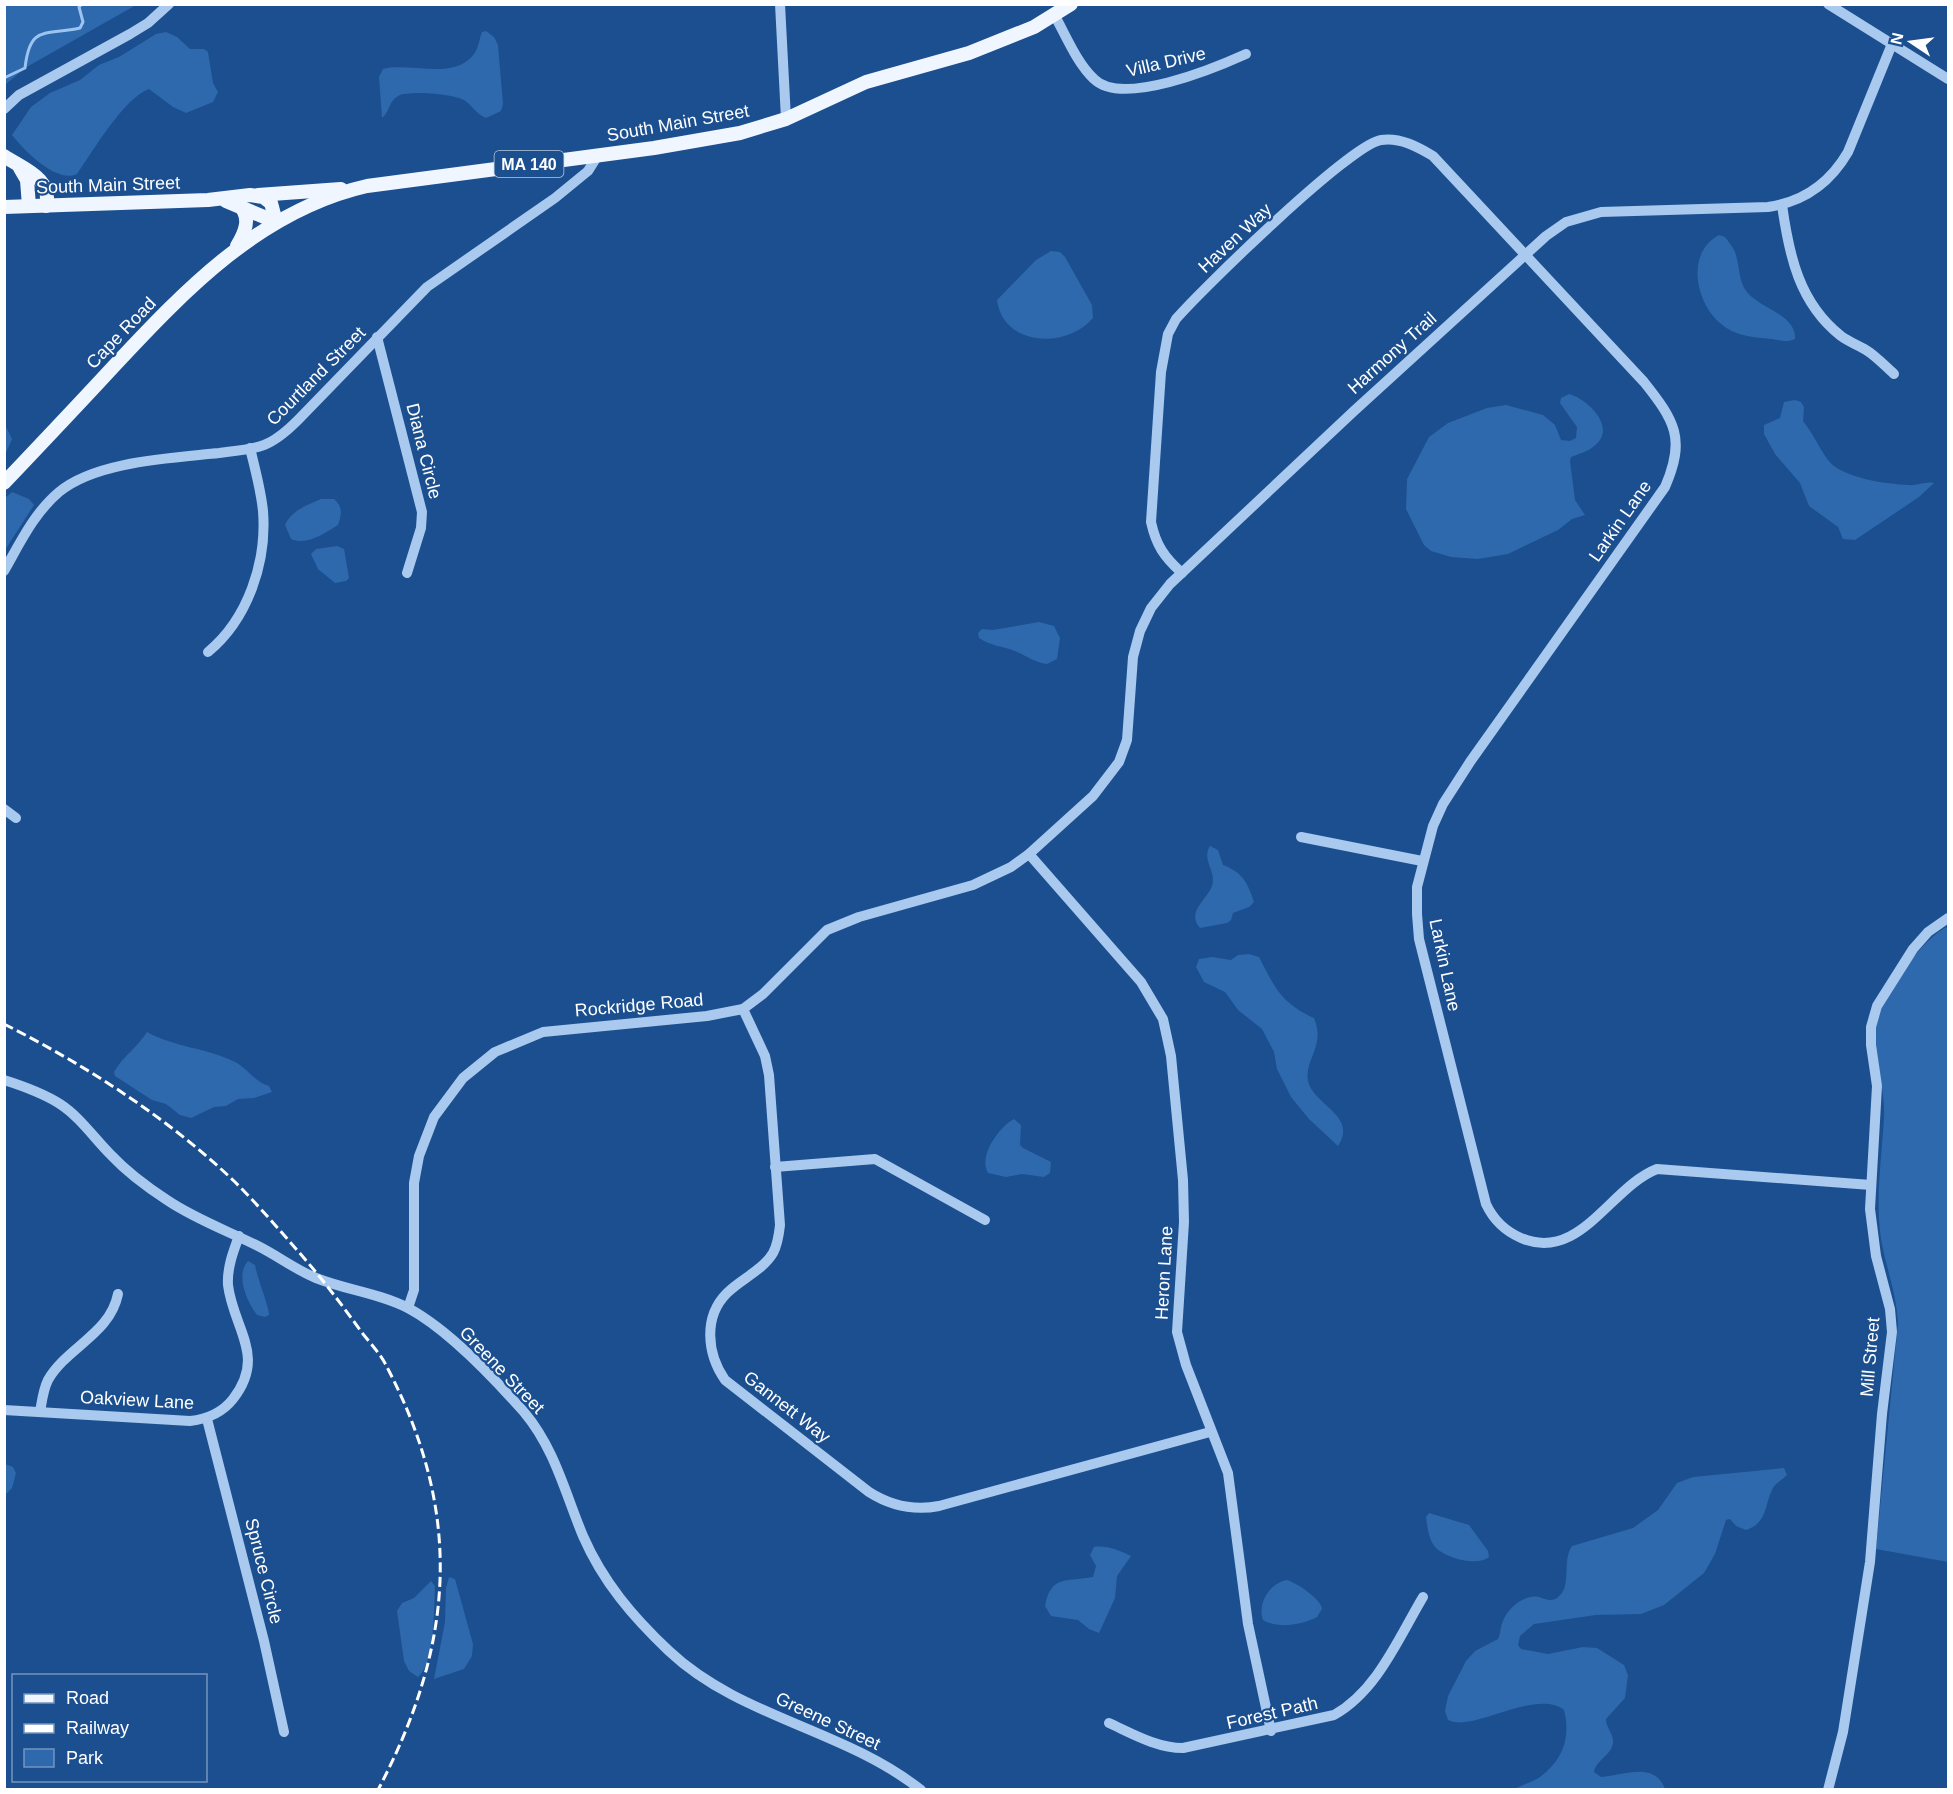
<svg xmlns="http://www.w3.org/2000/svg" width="1953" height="1794" font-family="Arial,sans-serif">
<rect width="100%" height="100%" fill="#1b4f8f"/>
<g fill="#2e69ad">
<polygon points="5,4 136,4 136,5 25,68 5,85"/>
<path d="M 486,31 L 494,37 L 498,45 L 503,104 L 501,111 L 486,118 C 476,114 472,105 464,100 C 452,94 409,90 398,96 C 389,101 389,113 382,118 L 379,77 L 383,69 C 410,62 454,81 474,54 C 479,47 479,39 482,32 Z"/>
<path d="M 166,32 L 177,37 L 190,49 L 204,49 L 208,52 L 213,83 L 218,92 L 213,102 L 186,113 L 173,107 L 149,89 C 124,98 93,151 77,174 C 56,184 23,149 12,135 L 31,107 L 50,93 L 80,80 L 99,65 L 119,57 L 156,34 Z"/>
<path d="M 1719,235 L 1725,237 C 1728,241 1733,247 1735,252 C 1740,265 1738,281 1747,292 C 1759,308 1797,315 1795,339 C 1786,343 1781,340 1772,339 C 1754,337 1736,337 1720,323 C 1696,303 1685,253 1719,235 Z"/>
<path d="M 1051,251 L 1060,252 L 1065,257 L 1092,305 L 1093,318 C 1067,349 1003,347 997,300 L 1036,260 Z"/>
<path d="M 1569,394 C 1588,399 1619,429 1593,447 C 1587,452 1578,454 1571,457 L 1570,461 L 1575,500 L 1585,515 L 1572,519 L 1558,530 L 1508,554 L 1478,559 L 1451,557 L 1431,551 L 1424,545 L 1406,509 L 1407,479 L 1429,437 L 1448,423 L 1487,408 L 1506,405 L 1543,415 L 1555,425 L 1561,440 L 1570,441 L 1576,438 L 1577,427 L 1560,403 L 1561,398 Z"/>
<path d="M 1795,400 L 1801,402 L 1804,407 L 1803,421 C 1813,433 1819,448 1828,460 C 1841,478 1887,484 1908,485 C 1917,486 1926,481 1934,483 L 1919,497 L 1855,540 L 1843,539 L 1838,527 L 1809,506 L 1800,483 L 1775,454 L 1764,434 L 1764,425 L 1780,418 L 1784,402 Z"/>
<polygon points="5,425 12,439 5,455"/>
<polygon points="12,492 29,499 34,505 5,550 5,498"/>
<path d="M 321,499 L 334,499 C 343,507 342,514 338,525 C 325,533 307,546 291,539 L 285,525 C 291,511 307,505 321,499 Z"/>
<polygon points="337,546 344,549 349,578 346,581 335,583 318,569 311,554 316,549"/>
<path d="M 1039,622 L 1054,626 L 1060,638 L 1057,659 L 1047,664 C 1034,662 1027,656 1015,651 C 1002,646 991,646 979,638 L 978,633 L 982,629 L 993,630 Z"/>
<path d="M 1210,846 L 1218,850 L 1223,865 C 1242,872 1248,883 1254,902 L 1249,907 L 1233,913 L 1231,920 L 1227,923 L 1200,928 C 1186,911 1207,900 1212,886 C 1217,871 1201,860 1210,846 Z"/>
<path d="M 1946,927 L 1948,931 L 1948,1562 L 1876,1549 L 1898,1324 C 1897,1295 1886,1268 1881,1239 C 1875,1198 1882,1157 1884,1116 C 1885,1089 1876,1065 1874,1039 C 1871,1007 1919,942 1946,927 Z"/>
<path d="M 1249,954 L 1259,957 C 1275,988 1281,1003 1314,1018 C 1326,1047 1304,1059 1308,1081 C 1314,1106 1358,1115 1338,1146 L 1309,1119 L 1291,1097 L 1277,1069 L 1274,1052 L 1262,1029 L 1238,1010 L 1225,992 L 1204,982 L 1196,967 L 1199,959 L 1212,957 L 1231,960 L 1238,955 Z"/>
<path d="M 147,1032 C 174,1047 207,1048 235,1062 C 247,1068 255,1082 269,1086 L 272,1092 L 254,1098 L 238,1099 L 226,1106 L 214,1107 L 191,1118 L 180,1115 L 166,1104 L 152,1100 L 115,1076 L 114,1072 C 123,1056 138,1047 147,1032 Z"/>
<path d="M 1014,1119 L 1021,1125 L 1020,1145 L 1023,1148 L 1051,1162 L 1050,1173 L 1044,1177 L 1022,1174 L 1006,1177 L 988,1173 C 978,1156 999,1127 1014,1119 Z"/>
<path d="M 248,1261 L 255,1265 C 257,1277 270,1310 269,1315 L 265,1317 L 257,1315 C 247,1302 235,1275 248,1261 Z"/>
<polygon points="5,1464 13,1467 16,1473 12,1488 5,1495"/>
<path d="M 1784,1468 L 1787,1475 C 1783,1479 1776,1483 1773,1488 C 1764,1505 1768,1523 1746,1530 L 1736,1526 L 1730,1519 L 1726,1520 L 1715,1554 L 1704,1573 L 1664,1605 L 1641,1614 L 1596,1615 L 1534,1624 L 1520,1636 L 1518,1645 L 1521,1649 L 1548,1654 L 1583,1647 L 1597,1648 L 1624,1665 L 1628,1675 L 1625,1698 L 1606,1719 C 1606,1728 1614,1734 1613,1743 C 1611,1756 1597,1759 1594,1772 L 1601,1777 C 1624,1775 1655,1761 1665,1789 L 1515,1789 C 1523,1784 1533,1782 1540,1777 C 1563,1760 1571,1737 1564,1710 C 1535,1688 1473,1733 1448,1720 L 1445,1711 L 1448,1696 L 1466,1661 L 1475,1651 L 1498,1639 C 1501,1633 1500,1627 1503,1621 C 1508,1608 1524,1594 1539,1597 C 1545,1599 1551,1602 1557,1598 C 1573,1587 1561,1562 1572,1546 L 1633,1528 L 1658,1510 L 1677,1483 L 1693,1477 Z"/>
<path d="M 1429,1513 L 1469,1525 L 1488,1551 L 1489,1557 C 1478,1567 1446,1558 1436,1548 C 1429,1541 1427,1526 1426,1517 Z"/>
<path d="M 1094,1547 C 1107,1545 1120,1551 1131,1556 L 1117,1576 L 1115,1598 L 1099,1633 L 1089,1629 L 1078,1620 L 1051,1616 L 1045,1606 C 1051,1574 1068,1582 1093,1577 L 1096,1566 L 1090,1555 Z"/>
<polygon points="449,1577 455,1579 473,1644 472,1656 464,1669 434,1679 445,1622 446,1588"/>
<path d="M 1287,1580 C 1297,1583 1321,1599 1322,1609 L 1317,1617 C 1302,1625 1278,1629 1263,1620 C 1257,1603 1270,1583 1287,1580 Z"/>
<path d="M 431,1581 L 435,1586 C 434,1608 435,1663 418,1677 L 409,1671 L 404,1661 L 397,1611 L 402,1603 L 414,1598 Z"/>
</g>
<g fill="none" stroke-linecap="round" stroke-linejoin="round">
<path stroke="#9cc4f0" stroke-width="3" d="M 4,78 L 25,68 C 30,24 45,36 80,28 L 83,22 L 79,7 L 82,4"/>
<g stroke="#a9c9ee" stroke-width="10">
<polyline points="780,4 786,119"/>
<polyline points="1828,4 1948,79"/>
<path d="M 1055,16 C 1066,36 1077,63 1094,79 C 1122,107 1215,68 1246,54"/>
<polyline points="4,109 19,95 130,34 148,23 169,4"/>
<path d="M 1782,205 C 1789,255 1799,303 1841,336 C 1849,342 1858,345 1866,350 C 1876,356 1885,366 1894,374"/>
<polyline points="377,337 422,512 421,528 407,573"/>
<path d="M 4,571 C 20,543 34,513 59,492 C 96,461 173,458 219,453 C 234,451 250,450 264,445 C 277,440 288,430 298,420 L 427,287 L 555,198 L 588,171 L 598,155"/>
<path d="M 1182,573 C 1164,557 1156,545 1151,522 L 1161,372 L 1168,334 L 1176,319 C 1202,289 1351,144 1381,140 C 1400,137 1418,147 1433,156 L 1644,382 C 1675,421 1686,439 1665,487 L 1470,762 L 1443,804 L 1433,826 L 1417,887 L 1417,914 L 1419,939 L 1486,1204 C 1493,1219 1505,1231 1521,1238 C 1580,1263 1610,1187 1657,1169 L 1871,1185"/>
<path d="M 208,652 C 248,619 267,562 263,511 C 261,490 255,469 250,448"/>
<polyline points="4,809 16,818"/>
<polyline points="1301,837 1422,861"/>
<polyline points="1029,854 1141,982 1163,1019 1171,1056 1183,1180 1184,1222 1177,1332 1186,1365 1228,1473 1248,1624 1271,1731"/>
<path d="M 743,1009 L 765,1056 L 769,1075 L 780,1225 C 779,1234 778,1244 773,1253 C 763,1270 741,1279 727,1293 C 703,1317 707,1354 725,1380 L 869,1492 C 891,1506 913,1511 939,1506 L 1210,1432"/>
<path d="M 4,1080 C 23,1086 43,1093 60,1104 C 80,1117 94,1138 111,1155 C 127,1172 147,1187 167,1200 C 195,1219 228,1231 258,1246 C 278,1256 296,1270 316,1278 C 346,1290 379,1293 408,1308 C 449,1330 493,1377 524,1412 C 555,1449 565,1493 583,1536 C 603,1582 633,1617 669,1651 C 740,1718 844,1729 921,1790"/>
<polyline points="775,1167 875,1159 985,1220"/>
<path d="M 408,1308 L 414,1290 L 414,1183 L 419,1156 L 434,1117 L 463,1078 L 495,1052 L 543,1032 L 707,1016 L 743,1009 L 763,994 L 827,930 L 859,917 L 973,885 L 1011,867 L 1029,854 L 1093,796 L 1119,762 L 1127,740 L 1133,657 L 1140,631 L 1151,608 L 1170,584 L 1354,411 L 1546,236 L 1566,222 L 1601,212 L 1768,207 C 1803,202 1830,183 1848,152 L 1892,44"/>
<path d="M 4,1410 L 190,1421 C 208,1419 222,1413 233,1399 C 267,1356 233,1328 228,1285 C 227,1268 233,1252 239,1236"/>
<path d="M 40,1412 C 42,1401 43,1390 48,1380 C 67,1347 110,1334 118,1294"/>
<polyline points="207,1419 264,1641 284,1732"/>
<path d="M 1109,1723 C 1133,1734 1157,1748 1183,1748 L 1334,1715 C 1377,1691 1398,1639 1423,1597"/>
<polyline points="1828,1790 1843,1732 1870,1562 1882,1414 1892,1332 1890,1309 1876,1256 1870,1209 1877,1086 1871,1045 1871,1027 1877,1006 1913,949 1928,932 1948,918"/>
</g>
<g stroke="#f0f6ff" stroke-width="14">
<path d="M 4,156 C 23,169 53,178 46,206"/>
<polyline points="20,168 27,180 29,206"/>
<polyline points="258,195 341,189"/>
<polyline points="226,201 276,222"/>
<polyline points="4,207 208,200 250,195 263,197 271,203 276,222"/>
<path d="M 237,246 C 245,233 252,217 239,205"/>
<path d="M 4,483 C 41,444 78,405 114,366 C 186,289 261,210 367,186 L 654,148 L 740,133 L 786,119 L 866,82 L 969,53 L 1034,27 L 1071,4"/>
</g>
<path stroke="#fff" stroke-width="3" stroke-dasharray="10 4.5" stroke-linecap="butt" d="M 4,1024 C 87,1066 168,1118 235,1182 C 257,1204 277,1227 297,1250 C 321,1277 342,1305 363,1334 C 372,1345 382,1356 388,1369 C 464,1516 454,1645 378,1790"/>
</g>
<g text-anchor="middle" stroke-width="4.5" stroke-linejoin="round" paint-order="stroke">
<rect fill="#1b4f8f" stroke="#bbcadd" stroke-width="1.5" x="494.5" y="151" width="69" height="26" rx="4.5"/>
<g font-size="16" font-weight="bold" fill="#fff">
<text x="529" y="170">MA 140</text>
</g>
<g font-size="18" fill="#fff" stroke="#1b4f8f">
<text transform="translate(1166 62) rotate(-13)" y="6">Villa Drive</text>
<text transform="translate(678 123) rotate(-10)" y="6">South Main Street</text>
<text transform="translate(108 185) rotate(-2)" y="6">South Main Street</text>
<text transform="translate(1235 238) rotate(-43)" y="6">Haven Way</text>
<text transform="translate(121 333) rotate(-46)" y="6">Cape Road</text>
<text transform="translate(1392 353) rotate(-42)" y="6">Harmony Trail</text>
<text transform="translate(316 376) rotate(-45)" y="6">Courtland Street</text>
<text transform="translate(424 451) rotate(76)" y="6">Diana Circle</text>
<text transform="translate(1620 521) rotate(-55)" y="6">Larkin Lane</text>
<text transform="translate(1445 965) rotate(78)" y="6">Larkin Lane</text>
<text transform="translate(639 1005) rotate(-5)" y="6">Rockridge Road</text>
<text transform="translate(1164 1273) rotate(-87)" y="6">Heron Lane</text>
<text transform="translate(1870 1357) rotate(-85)" y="6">Mill Street</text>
<text transform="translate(502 1370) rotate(46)" y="6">Greene Street</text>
<text transform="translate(137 1400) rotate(3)" y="6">Oakview Lane</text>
<text transform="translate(787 1407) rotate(38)" y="6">Gannett Way</text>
<text transform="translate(264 1571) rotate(76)" y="6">Spruce Circle</text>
<text transform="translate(1272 1713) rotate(-13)" y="6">Forest Path</text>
<text transform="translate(828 1721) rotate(25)" y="6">Greene Street</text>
</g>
</g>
<rect width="1953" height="1794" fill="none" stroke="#ffffff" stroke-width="12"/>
<rect x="12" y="1674" width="195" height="108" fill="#1b4f8f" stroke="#7695bc" stroke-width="1.5"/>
<rect x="24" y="1694" width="30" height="9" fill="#f0f6ff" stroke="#7695bc" stroke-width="1.5"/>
<text x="66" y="1704" font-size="18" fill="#ffffff">Road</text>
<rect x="24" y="1724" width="30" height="9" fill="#ffffff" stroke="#7695bc" stroke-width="1.5"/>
<text x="66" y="1734" font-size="18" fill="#ffffff">Railway</text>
<rect x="24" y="1749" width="30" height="18" fill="#2e69ad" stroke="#7695bc" stroke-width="1.5"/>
<text x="66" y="1764" font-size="18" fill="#ffffff">Park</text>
<g transform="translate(1911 42) rotate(283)" stroke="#1b4f8f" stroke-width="4.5" paint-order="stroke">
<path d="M0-4.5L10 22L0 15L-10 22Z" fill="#ffffff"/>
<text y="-9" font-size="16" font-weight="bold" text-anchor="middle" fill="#ffffff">N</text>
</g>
</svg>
